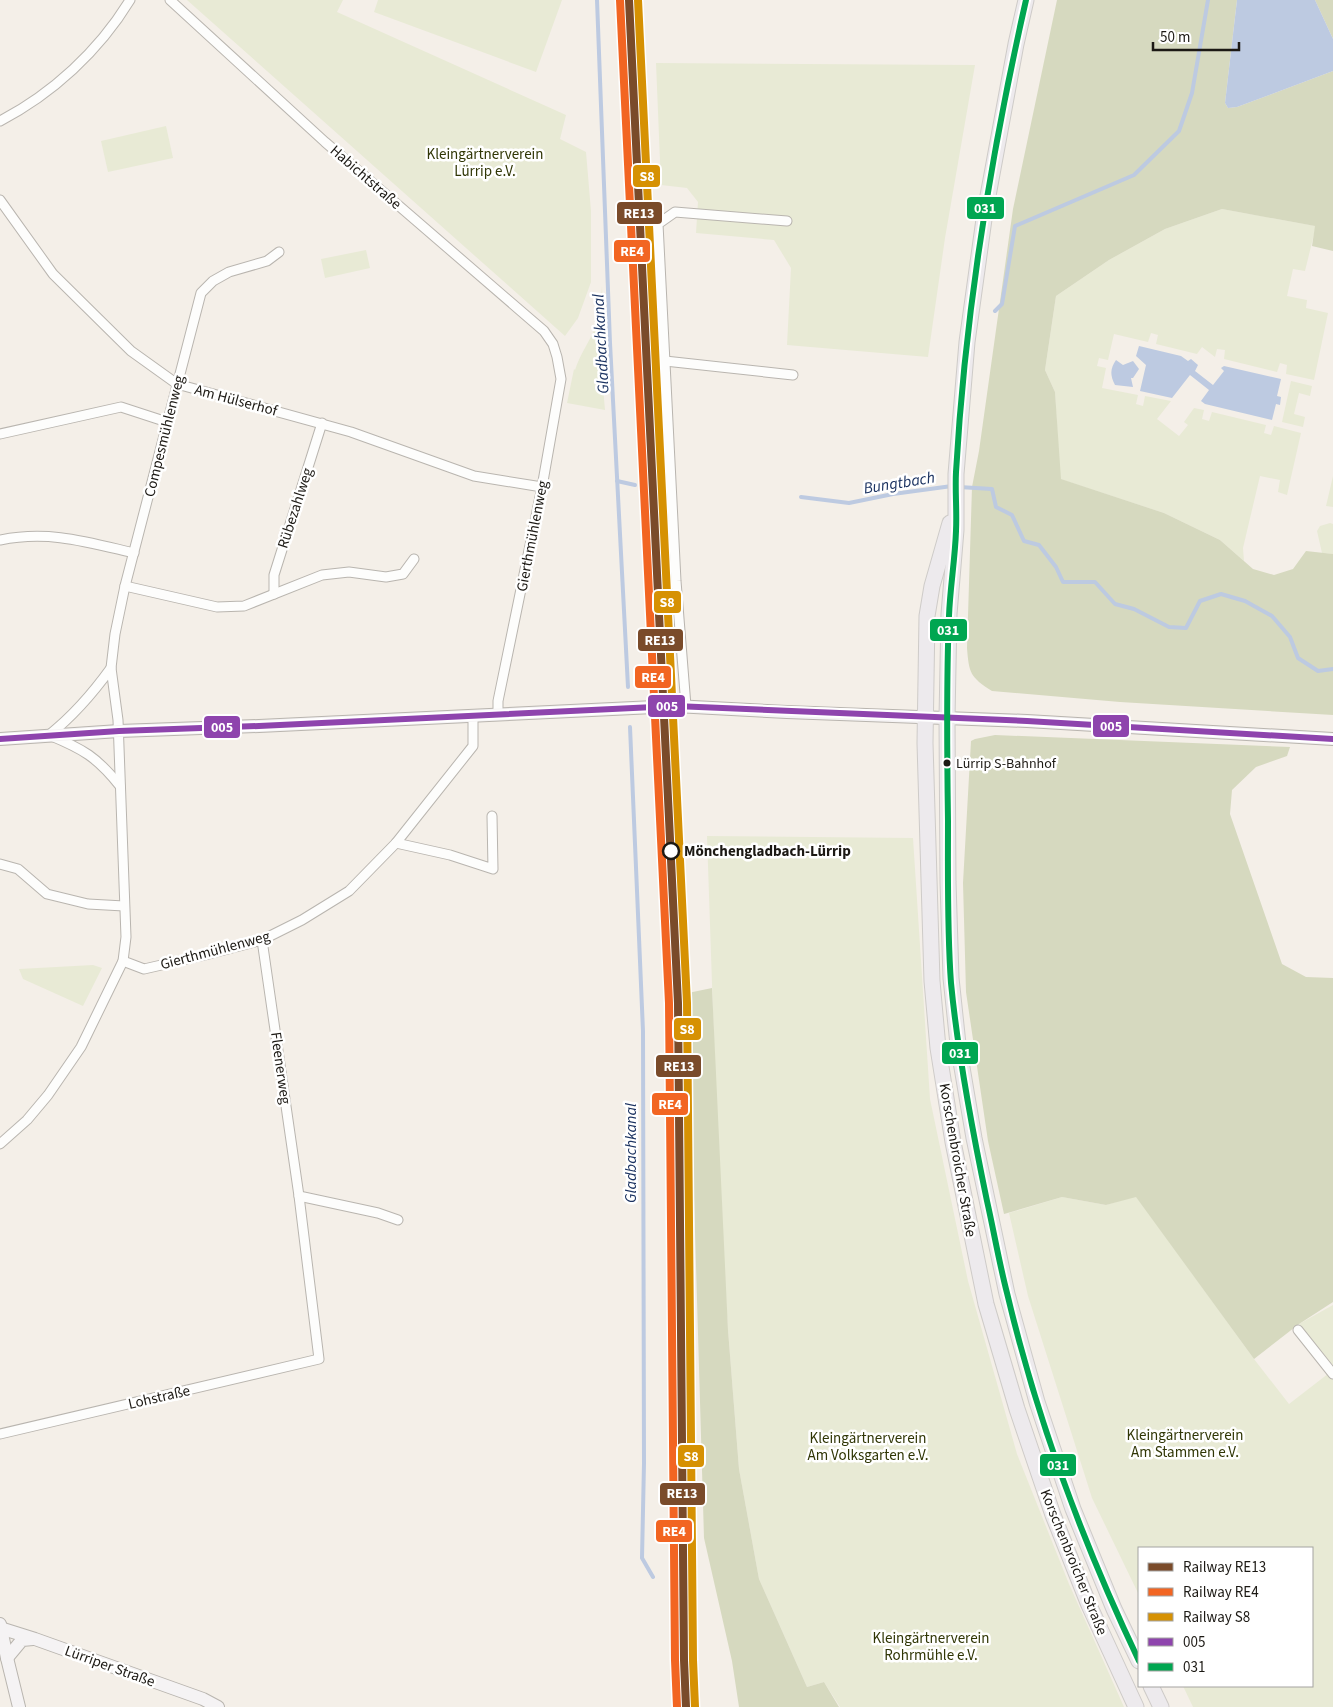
<svg xmlns="http://www.w3.org/2000/svg" width="1333" height="1707" font-family="'Source Sans 3',sans-serif">
<rect width="100%" height="100%" fill="#f4efe8"/>
<g fill="#e8ead5">
<polygon points="187,0 343,0 337,12 566,115 560,139 586,152 591,211 591,282 578,318 565,336"/>
<polygon points="378,0 562,0 536,72 374,12"/>
<polygon points="656,63 975,65 945,238 928,357 787,345 791,268 774,240 696,233 698,202 687,188 661,185"/>
<polygon points="166,126 173,158 108,172 101,141"/>
<polygon points="1222,209 1316,226 1305,271 1293,269 1287,296 1307,300 1306,308 1328,313 1314,380 1286,374 1287,365 1280,363 1277,372 1224,359 1225,350 1217,349 1215,357 1202,347 1197,354 1156,344 1158,335 1151,333 1148,342 1114,334 1108,360 1099,358 1097,366 1106,368 1102,388 1138,395 1136,404 1143,406 1145,396 1171,401 1157,419 1179,436 1188,425 1184,422 1194,408 1204,410 1202,419 1209,421 1212,412 1266,425 1264,433 1271,435 1274,426 1301,433 1287,495 1278,492 1280,480 1260,476 1243,548 1244,561 1220,540 1164,513 1060,479 1055,392 1045,370 1056,296 1109,260 1165,229"/>
<polygon points="366,250 370,268 325,278 321,259"/>
<path d="M 602,286 L 605,386 L 603,387 L 605,410 L 567,403 L 574,369 L 575,370 C 580,354 590,341 596,326 C 600,313 601,299 602,286 Z"/>
<polygon points="1291,381 1312,386 1310,396 1299,393 1294,414 1305,417 1303,427 1282,422"/>
<polygon points="1333,476 1333,507 1326,506"/>
<polygon points="1330,523 1333,524 1333,554 1322,553 1317,531 1320,526"/>
<polygon points="707,836 913,838 930,1099 968,1281 1017,1454 1069,1584 1124,1707 840,1707 824,1682 807,1687 759,1579 739,1469 728,1330 719,1190"/>
<polygon points="93,965 102,968 83,1006 23,979 19,969"/>
<polygon points="1136,1196 1254,1359 1289,1404 1333,1370 1333,1707 1193,1707 1183,1686 1312,1686 1312,1548 1139,1548 1139,1595 1092,1498 1028,1296 1009,1213 1062,1197 1106,1205"/>
<polygon points="1333,1305 1333,1365 1299,1324"/>
</g>
<g fill="#d6d9bf">
<path d="M 1057,0 L 1237,0 L 1225,103 L 1228,108 L 1237,107 L 1333,71 L 1333,251 L 1312,246 L 1315,226 L 1222,209 L 1165,229 L 1109,260 L 1056,296 L 1045,370 L 1055,392 L 1061,479 L 1164,513 L 1220,540 L 1253,569 L 1274,575 L 1293,569 L 1306,551 L 1333,554 L 1333,715 L 1120,702 L 992,691 C 970,677 969,673 967,648 L 972,487 L 979,451 L 1013,209 Z"/>
<polygon points="1315,0 1333,0 1333,39"/>
<polygon points="995,735 1290,747 1287,756 1256,767 1232,790 1230,814 1282,964 1306,977 1333,978 1333,1302 1299,1324 1254,1359 1136,1197 1106,1205 1062,1197 1004,1214 988,1141 966,992 963,883 971,741 975,739"/>
<polygon points="712,988 728,1330 739,1469 759,1579 807,1687 824,1682 839,1707 739,1707 732,1661 704,1538 688,993"/>
</g>
<g fill="#bdcae1">
<polygon points="1237,0 1315,0 1333,39 1333,71 1237,107 1228,108 1225,103"/>
<polygon points="1139,346 1181,356 1188,361 1191,359 1198,365 1195,371 1213,385 1224,371 1221,368 1224,366 1281,379 1277,396 1281,397 1280,405 1276,404 1272,420 1205,404 1201,401 1209,390 1190,375 1172,398 1140,391 1146,365 1136,356"/>
<path d="M 1116,360 L 1123,365 L 1133,361 L 1139,369 L 1133,378 L 1131,378 L 1133,387 L 1115,385 C 1110,375 1110,369 1116,360 Z"/>
</g>
<g fill="none" stroke-linecap="round" stroke-linejoin="round">
<g stroke="#bdcae1" stroke-width="4">
<polyline points="597,0 610,343 628,687"/>
<polyline points="995,311 1002,304 1015,226 1134,175 1179,131 1192,93 1208,0"/>
<polyline points="617,481 635,485"/>
<polyline points="959,487 992,489 996,507 1012,515 1024,541 1039,545 1056,567 1063,582 1095,582 1115,604 1134,609 1169,627 1186,628 1200,601 1221,594 1245,601 1272,616 1290,637 1298,658 1318,671 1333,669"/>
<polyline points="801,497 849,503 893,494 952,486"/>
<polyline points="630,727 643,1031 644,1463 642,1558 653,1577"/>
</g>
<g stroke="#b9b5af" stroke-width="11">
<g id="street">
<polyline points="170,0 325,142 544,331 553,344 557,357 561,379 542,487 498,701 498,715"/>
<path d="M 0,121 C 52,94 99,51 130,0"/>
<polyline points="0,200 53,274 131,351 177,384 351,432 474,476 542,487"/>
<polyline points="665,361 793,375"/>
<polyline points="0,434 121,407 167,422"/>
<path d="M 0,540 C 49,530 87,542 134,553"/>
<polyline points="125,586 217,607 244,606 322,575 349,572 386,577 403,574 414,559"/>
<polyline points="274,594 274,575 322,423"/>
<path d="M 111,668 C 93,693 73,716 49,735 C 83,749 97,757 120,786"/>
<polyline points="686,706 676,581 658,224 675,212 787,221"/>
<polyline points="396,843 450,855 493,869 492,816"/>
<polyline points="0,864 18,869 47,894 88,904 124,906"/>
<polyline points="123,961 144,969 205,955 262,940 302,920 349,891 396,843 473,746 473,716"/>
<polyline points="0,1144 27,1120 48,1095 81,1047 123,961 126,937 118,720 111,668 115,634 125,586 201,293 213,281 229,272 267,261 279,252"/>
<polyline points="299,1196 378,1213 398,1220"/>
<polyline points="1298,1330 1333,1374"/>
<polyline points="0,1434 319,1359 299,1196 262,940"/>
</g>
</g>
<g stroke="#b9b5af" stroke-width="14">
<g id="secondary">
<polyline points="0,739 119,731 259,726 675,706 787,712 1027,721 1333,739"/>
<polyline points="0,1624 7,1658 19,1707"/>
<polyline points="0,1628 35,1639 203,1699 218,1707"/>
<polyline points="7,1658 22,1640 33,1639"/>
</g>
</g>
<g stroke="#cecbc8" stroke-width="17">
<g id="primary">
<polyline points="1026,0 1016,44 985,212 967,342 956,474 956,530 949,614 947,718 948,882 951,978 958,1044 974,1138 1007,1294 1037,1402 1073,1509 1114,1609 1139,1661"/>
<polyline points="950,523 932,586 927,616 925,743 932,981 938,1048 953,1142 986,1304 1017,1409 1053,1515 1089,1605 1136,1707"/>
<polyline points="1151,1686 1161,1707"/>
</g>
</g>
<use href="#street" stroke="#fdfdfc" stroke-width="9"/>
<use href="#secondary" stroke="#f5f3f4" stroke-width="12"/>
<use href="#primary" stroke="#edeaed" stroke-width="15"/>
<g stroke="#fff" stroke-width="10">
<polyline id="bus-1" points="0,739 119,731 259,726 675,706 1027,721 1333,739"/>
</g>
<g stroke="#fff" stroke-width="10">
<path id="bus-2" d="M 1026,0 C 991,154 965,313 956,472 C 955,491 957,511 956,531 C 955,560 950,588 949,616 C 946,684 947,753 948,821 C 948,874 947,929 951,983 C 958,1056 972,1129 987,1201 C 994,1232 999,1262 1007,1293 C 1037,1420 1083,1543 1139,1661"/>
</g>
<use href="#bus-1" stroke="#8e44ad" stroke-width="6"/>
<use href="#bus-2" stroke="#00a651" stroke-width="6"/>
<g stroke="#fff" stroke-width="11">
<polyline id="rail-1" points="629,0 678,1003 684,1660 686,1707"/>
</g>
<g stroke="#fff" stroke-width="11">
<polyline id="rail-2" points="620,0 669,1003 675,1660 677,1707"/>
</g>
<g stroke="#fff" stroke-width="11">
<polyline id="rail-3" points="638,0 687,1003 693,1660 695,1707"/>
</g>
<use href="#rail-1" stroke="#7a4b2a" stroke-width="8"/>
<use href="#rail-2" stroke="#f26522" stroke-width="8"/>
<use href="#rail-3" stroke="#d69103" stroke-width="8"/>
</g>
<circle fill="#1c1914" stroke="#fff" stroke-width="2" cx="947" cy="763" r="4.5"/>
<circle fill="#fff" stroke="#1c1914" stroke-width="2.5" cx="671" cy="851" r="8"/>
<g text-anchor="middle" stroke-width="5" stroke-linejoin="round" paint-order="stroke">
<g font-size="14" fill="#1c1914" stroke="#fff" text-anchor="start">
<text x="956" y="768">Lürrip S-Bahnhof</text>
</g>
<g font-size="15" fill="#303605" stroke="#fff">
<text x="485" y="159">Kleingärtnerverein<tspan x="485" dy="17">Lürrip e.V.</tspan></text>
<text x="1185" y="1440">Kleingärtnerverein<tspan x="1185" dy="17">Am Stammen e.V.</tspan></text>
<text x="868" y="1443">Kleingärtnerverein<tspan x="868" dy="17">Am Volksgarten e.V.</tspan></text>
<text x="931" y="1643">Kleingärtnerverein<tspan x="931" dy="17">Rohrmühle e.V.</tspan></text>
</g>
<g font-size="15" fill="#1c1914" stroke="#fff">
<text transform="translate(366 177) rotate(41)" y="5">Habichtstraße</text>
<text transform="translate(236 400) rotate(15)" y="5">Am Hülserhof</text>
<text transform="translate(164 436) rotate(-76)" y="5">Compesmühlenweg</text>
<text transform="translate(295 508) rotate(-72)" y="5">Rübezahlweg</text>
<text transform="translate(532 536) rotate(-79)" y="5">Gierthmühlenweg</text>
<text transform="translate(215 950) rotate(-15)" y="5">Gierthmühlenweg</text>
<text transform="translate(281 1068) rotate(82)" y="5">Fleenerweg</text>
<text transform="translate(958 1160) rotate(80)" y="5">Korschenbroicher Straße</text>
<text transform="translate(159 1397) rotate(-13)" y="5">Lohstraße</text>
<text transform="translate(1074 1562) rotate(68)" y="5">Korschenbroicher Straße</text>
<text transform="translate(110 1666) rotate(20)" y="5">Lürriper Straße</text>
</g>
<g font-size="15" font-weight="bold" fill="#1c1914" stroke="#fff" text-anchor="start">
<text x="684" y="856">Mönchengladbach-Lürrip</text>
</g>
<g font-size="16" font-style="italic" fill="#1c3361" stroke="#fff">
<text transform="translate(600 344) rotate(-93)" y="6">Gladbachkanal</text>
<text transform="translate(899 482) rotate(-9)" y="6">Bungtbach</text>
<text transform="translate(630 1153) rotate(-90)" y="6">Gladbachkanal</text>
</g>
</g>
<g stroke="#fff" stroke-width="2">
<rect x="632" y="164" width="29" height="24" rx="5" fill="#d69103"/>
<rect x="966" y="196" width="39" height="24" rx="5" fill="#00a651"/>
<rect x="616" y="201" width="47" height="24" rx="5" fill="#7a4b2a"/>
<rect x="613" y="239" width="38" height="24" rx="5" fill="#f26522"/>
<rect x="653" y="590" width="29" height="24" rx="5" fill="#d69103"/>
<rect x="929" y="618" width="39" height="24" rx="5" fill="#00a651"/>
<rect x="637" y="628" width="47" height="24" rx="5" fill="#7a4b2a"/>
<rect x="634" y="665" width="38" height="24" rx="5" fill="#f26522"/>
<rect x="647" y="694" width="39" height="24" rx="5" fill="#8e44ad"/>
<rect x="1092" y="714" width="38" height="24" rx="5" fill="#8e44ad"/>
<rect x="203" y="715" width="38" height="24" rx="5" fill="#8e44ad"/>
<rect x="673" y="1017" width="29" height="24" rx="5" fill="#d69103"/>
<rect x="941" y="1041" width="38" height="24" rx="5" fill="#00a651"/>
<rect x="655" y="1054" width="47" height="24" rx="5" fill="#7a4b2a"/>
<rect x="651" y="1092" width="38" height="24" rx="5" fill="#f26522"/>
<rect x="677" y="1444" width="28" height="24" rx="5" fill="#d69103"/>
<rect x="1039" y="1453" width="38" height="24" rx="5" fill="#00a651"/>
<rect x="659" y="1482" width="47" height="24" rx="5" fill="#7a4b2a"/>
<rect x="655" y="1519" width="38" height="24" rx="5" fill="#f26522"/>
</g>
<g font-size="14" text-anchor="middle" font-weight="bold" fill="#fff">
<text x="647" y="181">S8</text>
<text x="985" y="213">031</text>
<text x="639" y="218">RE13</text>
<text x="632" y="256">RE4</text>
<text x="667" y="607">S8</text>
<text x="948" y="635">031</text>
<text x="660" y="645">RE13</text>
<text x="653" y="682">RE4</text>
<text x="667" y="711">005</text>
<text x="1111" y="731">005</text>
<text x="222" y="732">005</text>
<text x="687" y="1034">S8</text>
<text x="960" y="1058">031</text>
<text x="679" y="1071">RE13</text>
<text x="670" y="1109">RE4</text>
<text x="691" y="1461">S8</text>
<text x="1058" y="1470">031</text>
<text x="682" y="1498">RE13</text>
<text x="674" y="1536">RE4</text>
</g>
<rect x="1138" y="1547" width="175" height="140" fill="#ffffff" stroke="#a4a3a1"/>
<rect x="1148" y="1563" width="25" height="8" fill="#7a4b2a" stroke="#a4a3a1"/>
<text x="1183" y="1572" font-size="15" fill="#1c1914">Railway RE13</text>
<rect x="1148" y="1588" width="25" height="8" fill="#f26522" stroke="#a4a3a1"/>
<text x="1183" y="1597" font-size="15" fill="#1c1914">Railway RE4</text>
<rect x="1148" y="1613" width="25" height="8" fill="#d69103" stroke="#a4a3a1"/>
<text x="1183" y="1622" font-size="15" fill="#1c1914">Railway S8</text>
<rect x="1148" y="1638" width="25" height="8" fill="#8e44ad" stroke="#a4a3a1"/>
<text x="1183" y="1647" font-size="15" fill="#1c1914">005</text>
<rect x="1148" y="1663" width="25" height="8" fill="#00a651" stroke="#a4a3a1"/>
<text x="1183" y="1672" font-size="15" fill="#1c1914">031</text>
<path d="M1153 42v8h86v-8" fill="none" stroke="#1c1914" stroke-width="2.5"/>
<text x="1160" y="42" font-size="15" fill="#1c1914" stroke="#ffffff" stroke-width="4" paint-order="stroke">50 m</text>
</svg>
